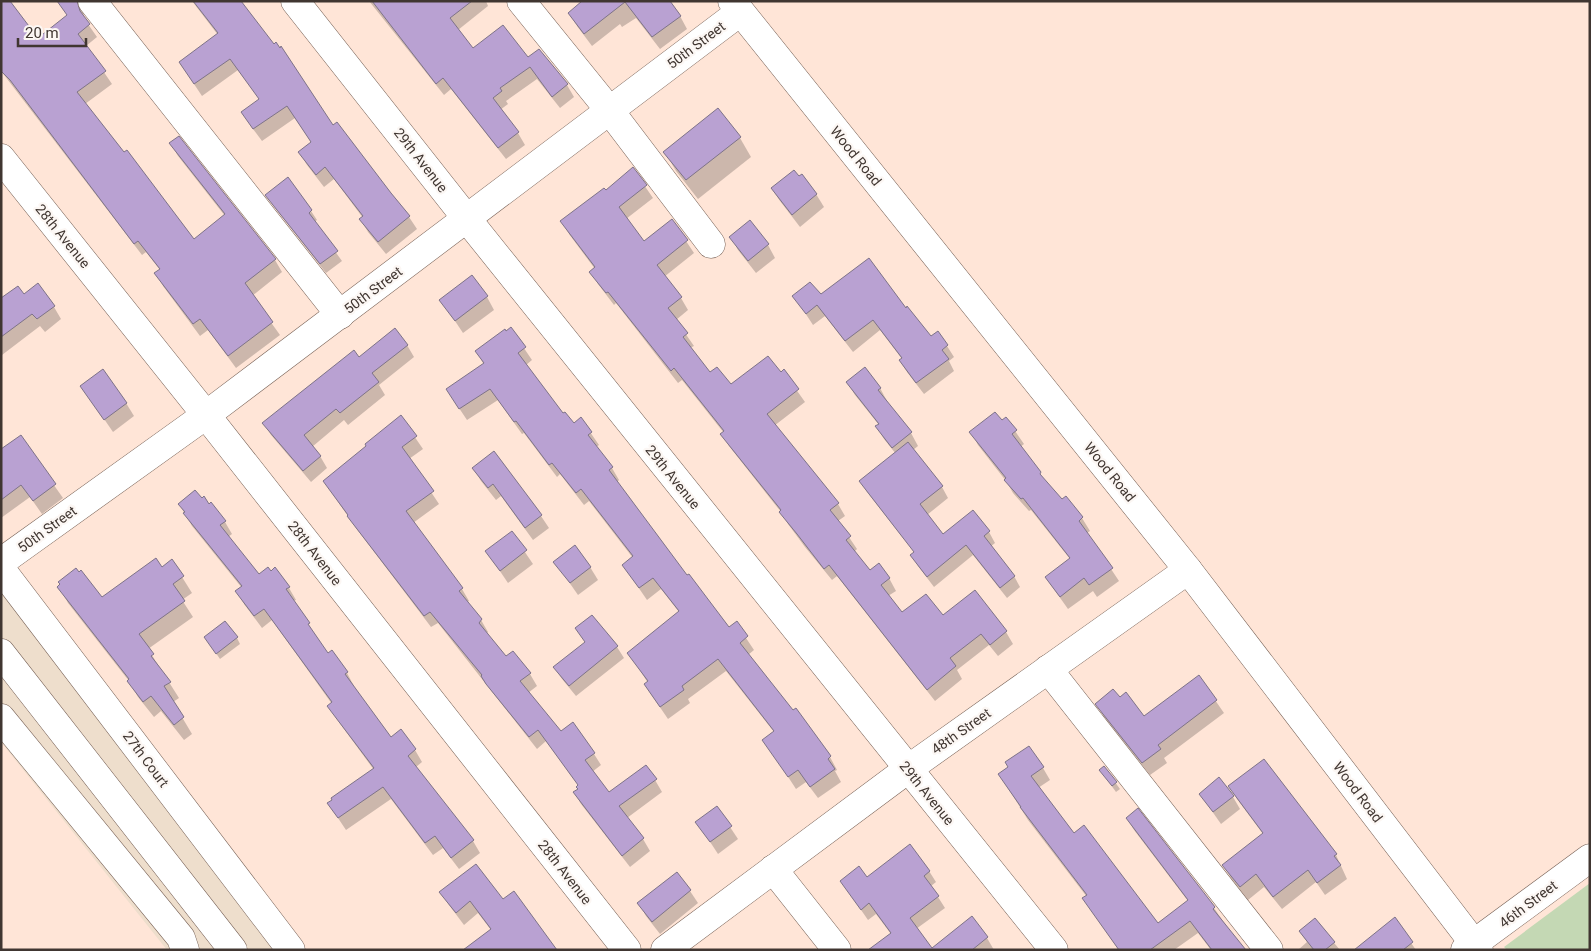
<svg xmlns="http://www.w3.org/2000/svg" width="1591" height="951" font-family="Roboto,sans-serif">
<rect width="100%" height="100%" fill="#ffe5d7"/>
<polygon fill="#eedecc" points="1,586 288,950 167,950 1,742"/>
<polygon fill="#c4d8b4" points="1590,883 1590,950 1507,950 1504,947"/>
<g fill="#0003">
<polygon points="1,1 38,40 68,16 74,1 78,1 84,11 83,17 97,37 86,46 112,84 85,104 194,241 225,216 178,156 171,144 179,138 275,260 282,272 252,296 280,335 236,368 208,330 200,336 163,286 156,273 160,270 146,252 142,255 1,71"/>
<polygon points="192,1 240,1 332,127 409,217 417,229 386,254 368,232 361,220 363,218 334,179 324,187 307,165 300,153 312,143 295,118 262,141 250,125 260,100 238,70 202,96 180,63 218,35"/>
<polygon points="369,1 486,1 488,6 458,30 473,49 527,59 539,50 567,85 574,97 560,108 537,79 506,101 508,104 500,110 518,133 525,145 506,159 451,89 444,95"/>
<polygon points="585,1 663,1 680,16 687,29 660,49 636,18 622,27 620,24 592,46 577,26 569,13"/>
<polygon points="740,138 751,157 698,199 676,171 665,152"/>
<polygon points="633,169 653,198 626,219 643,243 672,220 694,253 664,277 681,298 688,310 676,320 694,346 690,348 710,374 731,386 780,373 783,371 805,402 774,426 838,504 845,516 838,521 857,549 854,552 870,572 889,578 896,591 888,596 902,614 942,617 975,591 1006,632 1013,644 998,656 989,645 957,670 962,679 935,701 837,576 832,580 805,547 788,524 781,512 729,446 722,434 724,433 682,380 678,383 616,303 614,305 598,284 591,272 595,269 569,234 562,222 605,192"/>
<polygon points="802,176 816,194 824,207 800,227 780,201 772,189"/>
<polygon points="288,179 311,211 317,220 314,222 342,261 326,273 272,204 266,195"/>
<polygon points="731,237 768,245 775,258 756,273 738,250"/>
<polygon points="23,295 54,307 61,319 45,332 40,326 2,355 1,300"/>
<polygon points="794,296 820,296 905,310 930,338 947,346 954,357 949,361 954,371 924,394 907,372 900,361 902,359 880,330 853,352 825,316 813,325"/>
<polygon points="487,297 494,310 463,333 441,300"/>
<polygon points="511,329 532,360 526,365 562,415 573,425 581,419 599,445 596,447 612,468 619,480 617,482 687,577 728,629 736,623 754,650 748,655 830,757 837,770 835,771 841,782 818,798 806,782 796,789 764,740 774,732 726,671 688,699 690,703 668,719 653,697 645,685 648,683 629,653 679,612 661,589 647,600 623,565 633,558 589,501 584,505 560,474 557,477 524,433 522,434 498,400 467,420 455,402 484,365 477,352"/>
<polygon points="407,345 414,357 379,385 385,395 348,425 344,420 312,447 320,456 327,468 311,482 271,435 264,423 359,359"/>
<polygon points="847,382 880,388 887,401 886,402 911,433 918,446 913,450 942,487 948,498 927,515 943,536 973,512 989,532 995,543 990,547 1014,576 1020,587 1007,598 973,555 934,587 918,566 912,555 915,553 867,492 861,482 896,454 884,439 877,427 879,425 855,395"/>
<polygon points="82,387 126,403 134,416 113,432"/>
<polygon points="401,417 423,449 409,459 439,504 413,523 462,589 469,601 467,602 481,620 488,632 486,634 506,658 530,674 537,686 528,693 560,733 594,754 601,765 592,772 608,793 655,780 662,792 627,818 643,839 650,851 630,867 581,804 574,792 579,789 579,786 546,741 537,749 438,623 431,627 356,528 332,493"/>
<polygon points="1006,418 1024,444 1020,447 1046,483 1062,501 1066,498 1082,518 1090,531 1087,533 1119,581 1097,597 1093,591 1068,609 1046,578 1070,559 1031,510 1029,511 1013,493 1006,481 978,445 971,432 1002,422"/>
<polygon points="20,437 63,498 42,514 30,497 1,518 1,451"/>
<polygon points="493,453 541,516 549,528 533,540 501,496 496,500 481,481 473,468"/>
<polygon points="179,504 225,522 232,534 228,537 259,575 289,588 296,600 293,601 328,655 332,652 347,673 354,686 353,687 390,739 401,731 415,750 422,762 416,767 473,841 480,853 459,869 443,848 433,855 391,799 346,830 336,815 374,770 336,718 329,706 332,704 272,620 262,628 244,604 237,592 242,588 192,526"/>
<polygon points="512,533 533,564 508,583 487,552"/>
<polygon points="172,561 192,593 182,600 193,617 148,649 179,698 173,702 192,734 184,740 161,711 154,717 138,697 129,681 68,603 59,587 101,599 162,568"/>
<polygon points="555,562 590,567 598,580 578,595"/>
<polygon points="592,617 617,647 624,658 576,696 562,679 555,668 586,643 577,629"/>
<polygon points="237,638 240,644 220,659 209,643"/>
<polygon points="1199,677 1224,713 1164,758 1167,763 1150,775 1104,717 1097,704 1120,699 1144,718"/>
<polygon points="1264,761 1336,855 1347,879 1325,895 1316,882 1282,909 1264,887 1248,900 1231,878 1224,866 1263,834 1237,799 1230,786"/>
<polygon points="1104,767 1120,789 1116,792 1100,770"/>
<polygon points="1043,768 1050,780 1038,788 1073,834 1158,925 1188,901 1134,830 1127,818 1137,810 1214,908 1243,950 1211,950 1198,933 1174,950 1117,950 1118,949 1084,899 1087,897 1028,820 1000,775"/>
<polygon points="1200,794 1233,797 1240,809 1221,824"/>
<polygon points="697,822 730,827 738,839 718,854"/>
<polygon points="929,871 936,882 931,886 945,908 916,929 891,934 876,914 868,920 841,881"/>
<polygon points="690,891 698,903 660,934 646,916 639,903"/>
<polygon points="441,893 503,901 491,930 478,913 464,925 449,905"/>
<polygon points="971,918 987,938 994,950 940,950"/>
<polygon points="1394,919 1416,950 1356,950"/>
<polygon points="1315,920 1340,950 1298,950 1307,942 1300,932"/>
</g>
<g fill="#b9a1d2" stroke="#7e7388">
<polygon points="1,1 10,1 38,38 67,15 57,1 77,1 80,11 90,24 78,34 106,71 77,92 124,152 127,150 194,239 225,214 169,143 179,136 276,259 245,283 273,322 228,356 200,319 193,324 154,273 160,269 138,241 134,244 10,80 1,71"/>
<polygon points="193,1 241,1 274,44 276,42 280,48 281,46 333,125 337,122 391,193 410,216 378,242 359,219 363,216 325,167 316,175 298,152 311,142 287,106 253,129 241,112 259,99 230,59 194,84 179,62 218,33"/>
<polygon points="372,1 472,1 450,18 473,48 503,25 528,57 539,49 568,84 552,97 530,67 500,88 502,91 493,98 519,132 498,148 443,78 436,84"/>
<polygon points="582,1 670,1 681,16 652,37 625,2 584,34 568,13"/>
<polygon points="718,108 741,137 686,180 663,152"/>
<polygon points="633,167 647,185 619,207 644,241 672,219 688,240 657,265 682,297 668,308 688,333 683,337 710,372 717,367 731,384 768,356 781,372 784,369 799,389 767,414 839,503 830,510 851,536 846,540 870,570 879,563 890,578 881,585 902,612 926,594 943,615 975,590 1007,631 990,645 981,634 950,658 956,666 927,690 829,565 824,569 797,534 779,512 781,510 720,434 724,431 674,368 671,371 608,292 606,293 589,272 595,267 560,221 604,188 606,190"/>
<polygon points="794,170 799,176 802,174 817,194 792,215 771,188"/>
<polygon points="288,177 312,210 309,213 338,251 320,264 265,195"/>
<polygon points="750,220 769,244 748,261 729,237"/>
<polygon points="869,258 906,308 907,306 931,336 938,331 948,345 942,350 949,359 916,383 899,360 902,358 873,320 845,341 817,305 806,314 792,296 810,282 821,294"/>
<polygon points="472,275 488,296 455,321 439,300"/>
<polygon points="38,283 55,306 37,319 32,314 1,337 1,298 18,286 24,294"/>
<polygon points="511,327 526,347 518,353 563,413 565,412 574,423 581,417 592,432 588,435 613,467 609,470 687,575 689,574 729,627 737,621 748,636 740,643 793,710 796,708 831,756 828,759 835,769 810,787 798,770 788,777 762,740 774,731 718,659 682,686 684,690 660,707 644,684 648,681 627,653 679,611 653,578 639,588 622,565 633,556 581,489 576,493 552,463 549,465 516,421 514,422 490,389 459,409 446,389 484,363 475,351 505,329 506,331"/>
<polygon points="395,328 408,345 372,373 379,382 340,413 336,409 304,435 321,456 303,471 262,423 354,350 359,357"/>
<polygon points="865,367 881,388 878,390 912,432 892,448 875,426 879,424 846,382"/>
<polygon points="103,369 127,403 104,420 80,386"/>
<polygon points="995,412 1002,420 1006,417 1017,430 1012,434 1041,472 1040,474 1062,499 1066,496 1083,517 1079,521 1113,568 1089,585 1084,578 1060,597 1045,577 1070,558 1023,498 1021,499 1004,480 1006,478 969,432"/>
<polygon points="401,415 417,436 402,447 434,491 406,511 463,588 459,591 482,619 479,623 506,656 513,651 531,673 520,681 561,731 573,722 595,753 585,760 609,792 646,765 657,779 619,806 644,838 622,856 573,792 578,789 576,787 578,785 538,730 529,737 486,684 481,676 482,675 430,612 424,616 347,516 348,515 323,481 366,446 365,444"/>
<polygon points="21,435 56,484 33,501 21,485 1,500 1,449"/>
<polygon points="908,442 943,486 920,504 943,534 973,510 990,531 984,536 1015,576 1000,588 966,545 927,577 910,555 914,552 859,481"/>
<polygon points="494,451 542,515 525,528 493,484 488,488 472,468"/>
<polygon points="195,490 202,498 204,496 209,504 211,502 226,521 220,525 259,574 268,567 271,571 275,567 290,587 286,589 310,623 308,624 328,653 332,650 348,672 345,674 391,737 401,729 416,749 408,756 474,840 451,858 435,836 425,843 383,787 338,818 327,803 332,800 331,798 374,768 327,706 332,702 264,609 254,616 235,591 242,586 183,513 185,512 178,504"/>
<polygon points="512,531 527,550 500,571 485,551"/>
<polygon points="575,545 591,567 570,583 553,562"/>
<polygon points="156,558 162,567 172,559 184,576 173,584 185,601 139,634 154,654 151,656 171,682 164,686 184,717 174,725 151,696 143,702 127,681 129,679 57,587 60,584 58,582 76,568 79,572 81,570 102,597"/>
<polygon points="592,615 618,646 569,686 553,667 585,642 575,628"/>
<polygon points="225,621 238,637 216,654 204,637"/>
<polygon points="1199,675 1217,700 1158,745 1161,749 1142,763 1095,704 1113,689 1120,697 1126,692 1144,716"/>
<polygon points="1029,746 1044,767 1031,776 1074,833 1084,825 1158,923 1188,900 1126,818 1138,808 1215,907 1213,909 1246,950 1212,950 1190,921 1150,950 1119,950 1082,898 1087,895 1020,807 1021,807 998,774 1008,767 1005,762"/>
<polygon points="1264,759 1337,854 1334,856 1341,865 1317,883 1308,870 1273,897 1256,874 1240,887 1222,865 1263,833 1228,786"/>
<polygon points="1104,766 1117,782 1112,786 1099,770"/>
<polygon points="1219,777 1234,796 1213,812 1199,794"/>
<polygon points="717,806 732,826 710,842 695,822"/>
<polygon points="910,844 930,871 924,876 939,896 910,918 932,948 972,916 988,937 972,950 868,950 891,933 869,903 861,910 840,881 859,866 867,877"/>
<polygon points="476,864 503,899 514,891 557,950 463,950 491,929 470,901 456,913 439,892"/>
<polygon points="677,872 691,890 652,922 637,903"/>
<polygon points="1395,917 1413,942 1403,950 1354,950"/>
<polygon points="1315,918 1335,942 1325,950 1314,950 1299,931"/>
</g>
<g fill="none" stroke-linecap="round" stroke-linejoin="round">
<g stroke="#766055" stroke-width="29">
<g id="minor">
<polyline points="92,1 340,315"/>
<polyline points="295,1 467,219 1054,950"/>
<polyline points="521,1 610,111 711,244"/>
<polyline points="732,1 1188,570 1479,950"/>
<polyline points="1,158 206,415 627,950"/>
<polyline points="1,562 206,415 740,12"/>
<polyline points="1,569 291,950"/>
<polyline points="1,653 233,950"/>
<polyline points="1048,669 1269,950"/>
<polyline points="1,718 181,938 185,950"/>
<polyline points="773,869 837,950"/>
<polyline points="665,950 908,769 1188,570"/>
<polyline points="1465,950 1590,858"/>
</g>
</g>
<use href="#minor" stroke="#fff" stroke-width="28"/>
</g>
<g text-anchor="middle" stroke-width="4.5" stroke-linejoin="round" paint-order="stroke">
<g font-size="14" fill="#403631" stroke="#fcf7f4">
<text transform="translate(696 45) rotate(-37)" y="5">50th Street</text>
<text transform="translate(856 156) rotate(51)" y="5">Wood Road</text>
<text transform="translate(421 160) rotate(52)" y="5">29th Avenue</text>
<text transform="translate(63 236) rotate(51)" y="5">28th Avenue</text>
<text transform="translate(373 290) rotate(-37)" y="5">50th Street</text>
<text transform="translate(1110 472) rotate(51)" y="5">Wood Road</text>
<text transform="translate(673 477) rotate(51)" y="5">29th Avenue</text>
<text transform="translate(47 529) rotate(-36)" y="5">50th Street</text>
<text transform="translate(315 553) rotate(52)" y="5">28th Avenue</text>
<text transform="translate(961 731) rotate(-35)" y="5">48th Street</text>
<text transform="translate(146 759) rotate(53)" y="5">27th Court</text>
<text transform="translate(1358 792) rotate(53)" y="5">Wood Road</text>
<text transform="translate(927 793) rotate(51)" y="5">29th Avenue</text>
<text transform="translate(565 872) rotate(52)" y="5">28th Avenue</text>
<text transform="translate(1528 904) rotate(-37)" y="5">46th Street</text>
</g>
</g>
<rect width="1591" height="951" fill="none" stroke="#403631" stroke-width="5"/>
<path d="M18 38v8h68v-8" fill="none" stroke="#403631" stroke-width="2.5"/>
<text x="25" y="38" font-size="15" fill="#403631" stroke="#fcf7f4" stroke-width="4" paint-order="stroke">20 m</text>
</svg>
